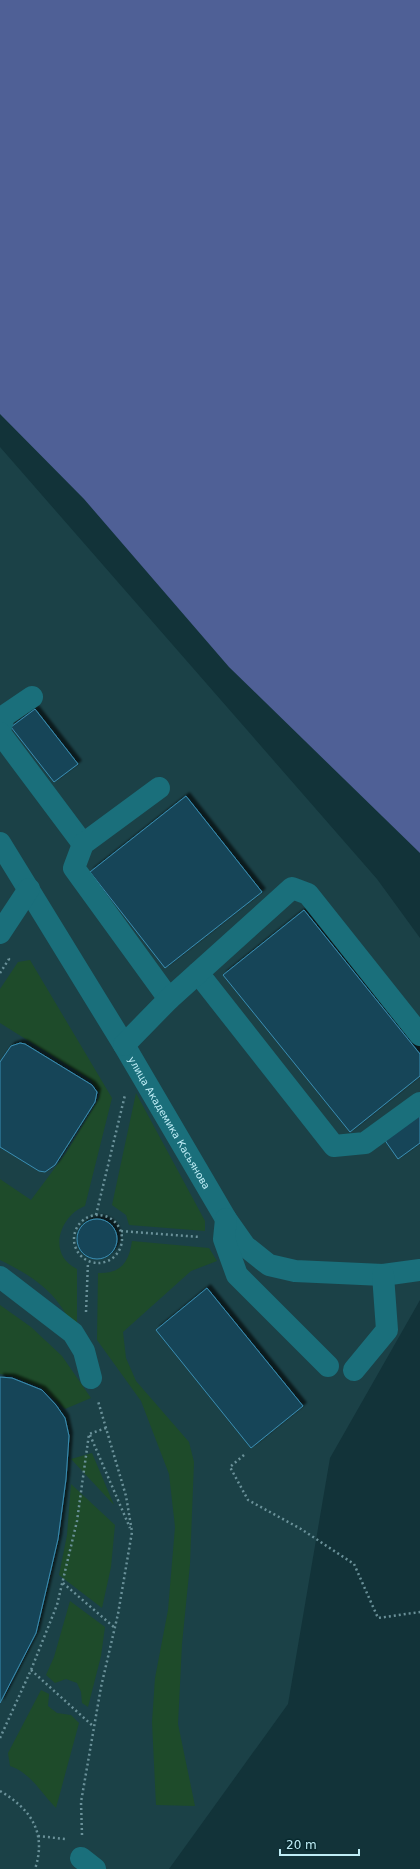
<svg xmlns="http://www.w3.org/2000/svg" width="420" height="1869" font-family="'DejaVu Sans',sans-serif">
<defs>
<filter id="shadow"><feDropShadow dx="3.5" dy="-3.5" stdDeviation="1" flood-color="#0009"/></filter>
</defs>
<rect width="100%" height="100%" fill="#123339"/>
<polygon fill="#1b4147" points="0,447 377,879 420,938 420,1300 330,1458 288,1704 169,1869 0,1869"/>
<g fill="#1e4b2a">
<path d="M 30,960 L 112,1098 L 85,1206 C 59,1216 47,1255 77,1269 L 77,1328 C 67,1318 61,1304 51,1294 C 35,1278 20,1270 0,1260 L 0,1179 L 31,1200 L 66,1153 L 97,1102 L 100,1094 L 91,1080 L 0,1023 L 0,989 L 18,962 Z"/>
<polygon points="136,1093 205,1221 205,1231 129,1225 126,1215 112,1205"/>
<path d="M 132,1241 L 209,1248 L 217,1261 L 191,1271 L 123,1332 L 126,1358 L 136,1381 L 189,1442 L 194,1462 L 190,1564 L 182,1644 L 178,1724 L 195,1806 L 156,1805 L 152,1722 L 155,1678 L 168,1610 L 175,1527 L 169,1474 L 141,1401 L 97,1340 L 98,1273 C 121,1274 129,1262 132,1241 Z"/>
<polygon points="0,1305 31,1327 62,1356 91,1398 65,1409 41,1387 12,1376 0,1374"/>
<polygon points="92,1453 114,1505 71,1459"/>
<polygon points="71,1484 115,1525 111,1567 102,1608 59,1575 67,1535"/>
<polygon points="70,1601 105,1627 101,1656 88,1707 82,1703 81,1692 77,1683 66,1679 55,1683 46,1675 54,1657"/>
<path d="M 41,1690 L 49,1694 L 48,1706 L 57,1713 L 71,1715 L 79,1723 L 56,1808 C 41,1793 31,1773 10,1766 L 8,1753 Z"/>
</g>
<polygon fill="#4f6096" points="0,0 420,0 420,853 229,667 84,499 0,414"/>
<g fill="#184559" stroke="#398eb3" filter="url(#shadow)">
<polygon points="35,709 78,764 54,782 11,727"/>
<polygon points="186,796 262,892 165,968 90,872"/>
<polygon points="304,910 420,1054 420,1076 350,1132 223,975"/>
<polygon points="20,1043 25,1044 92,1085 97,1092 95,1102 55,1165 45,1172 39,1171 0,1147 0,1062 11,1046"/>
<polygon points="420,1114 420,1143 398,1159 384,1139"/>
<circle cx="97" cy="1239" r="20"/>
<polygon points="207,1288 303,1406 251,1448 156,1330"/>
<polygon points="0,1377 12,1378 42,1390 56,1405 65,1418 69,1436 66,1479 58,1539 36,1633 0,1703"/>
</g>
<g fill="none" stroke-linecap="round" stroke-linejoin="round">
<g stroke="#6a9199" stroke-width="2.5" stroke-dasharray="2 3" stroke-linecap="butt">
<polyline points="0,973 9,959 7,957"/>
<circle cx="98" cy="1239" r="24"/>
<polyline points="96,1215 125,1095"/>
<polyline points="121,1231 200,1237"/>
<polyline points="86,1312 88,1262"/>
<polyline points="90,1435 130,1528"/>
<polyline points="244,1455 230,1467 248,1500 301,1529 354,1564 378,1618 420,1612"/>
<polyline points="63,1583 115,1628"/>
<polyline points="31,1670 94,1727"/>
<polyline points="0,1738 31,1670 57,1605 77,1521 89,1434 106,1428"/>
<path d="M 0,1791 C 31,1809 47,1833 35,1869"/>
<polyline points="82,1835 81,1802 101,1687 118,1614 132,1532 126,1496 98,1401"/>
<polyline points="38,1836 65,1839"/>
</g>
<g stroke="#1a6f7b" stroke-width="22">
<polyline points="0,730 4,716 32,697"/>
<polyline points="0,733 83,844"/>
<polyline points="159,788 83,844 74,868 169,999"/>
<path id="s1" d="M 0,843 L 124,1045 L 226,1219 L 245,1246 L 269,1265 L 295,1271 L 383,1275 L 420,1270"/>
<polyline points="0,933 29,889"/>
<polyline points="198,973 334,1146 365,1143 420,1103"/>
<polyline points="124,1045 169,999 292,888 308,894 420,1035"/>
<polyline points="226,1219 224,1239 237,1275 328,1366"/>
<polyline points="0,1277 73,1333 84,1351 91,1378"/>
<polyline points="354,1370 387,1330 383,1275"/>
<polyline points="81,1858 95,1869"/>
</g>
</g>
<g text-anchor="middle" stroke-width="3.5" stroke-linejoin="round" paint-order="stroke">
<g font-size="10" fill="#bfedf6" stroke="#07292e">
<text dy="4" stroke="none"><textPath href="#s1" startOffset="327">улица Академика Касьянова</textPath></text>
</g>
</g>
<path d="M280 1849v6h79v-6" fill="none" stroke="#bfedf6" stroke-width="2"/>
<text x="286" y="1849" font-size="12" fill="#bfedf6" stroke="#07292e" stroke-width="3" paint-order="stroke">20 m</text>
</svg>
